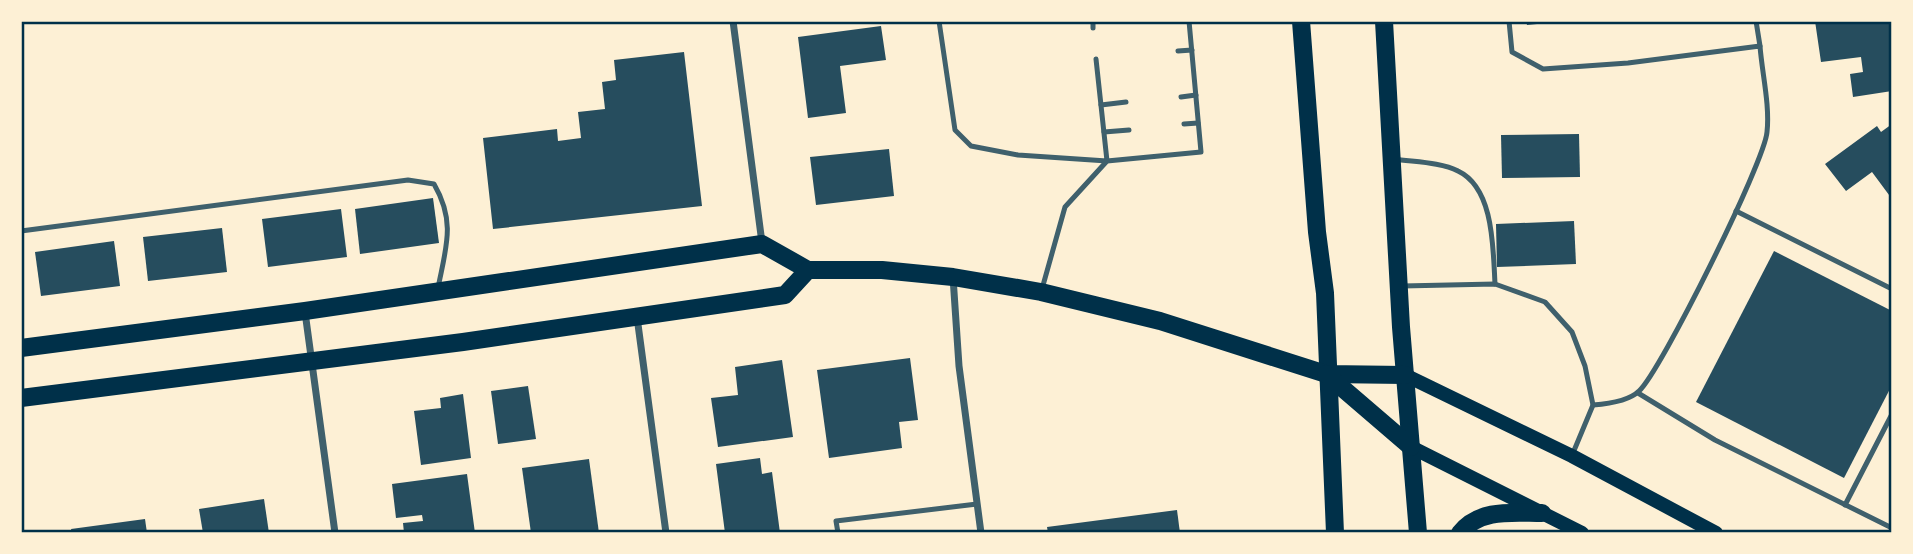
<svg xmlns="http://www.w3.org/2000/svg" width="1913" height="554" font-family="'Noto Sans',sans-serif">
<rect width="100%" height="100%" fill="#fdf0d5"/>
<g fill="#264d5e">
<polygon points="1526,21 1546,21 1547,23 1527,25"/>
<polygon points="1815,21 1892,21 1892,91 1853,97 1850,74 1863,72 1861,57 1821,62"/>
<polygon points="881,26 886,60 840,66 846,113 808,118 798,37"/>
<polygon points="684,52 702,206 493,229 483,138 557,129 558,141 581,138 578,112 605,109 602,82 616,80 614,60"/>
<polygon points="1892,124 1892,199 1872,172 1846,191 1825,164 1877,126 1881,132"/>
<polygon points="1579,134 1580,177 1502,178 1501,135"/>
<polygon points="889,149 894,196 816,205 810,157"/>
<polygon points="433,198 439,243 360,254 355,209"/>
<polygon points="341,209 347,257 268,267 262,219"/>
<polygon points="1574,221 1576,264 1497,267 1496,224"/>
<polygon points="222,228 227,272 148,281 143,237"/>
<polygon points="114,241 120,286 41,296 35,252"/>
<polygon points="1774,251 1892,311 1892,385 1844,478 1696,402"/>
<polygon points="910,358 918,420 899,422 902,448 829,458 817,370"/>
<polygon points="782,360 793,437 718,447 711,398 738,395 735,367"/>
<polygon points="528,386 536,439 498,444 491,391"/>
<polygon points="463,394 471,458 421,465 414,411 441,408 440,398"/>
<polygon points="760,458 762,474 772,472 780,533 725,533 716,464"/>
<polygon points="589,459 599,533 531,533 522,468"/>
<polygon points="467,474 475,533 404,533 403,523 423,521 422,515 396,518 392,484"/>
<polygon points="264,499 269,533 203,533 199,509"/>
<polygon points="1177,510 1180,533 1048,533 1047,527"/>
<polygon points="145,519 147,533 72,533 71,529"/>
</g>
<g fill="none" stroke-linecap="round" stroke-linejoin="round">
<g stroke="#3f606c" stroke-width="5">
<polyline points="939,21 955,130 971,146 1018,155 1107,161 1096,59"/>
<polyline points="1093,21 1093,28"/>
<path d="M 1509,21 L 1512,52 L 1543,69 L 1628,63 L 1760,46 C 1762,73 1770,105 1767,132 C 1765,161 1661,371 1639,391 C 1629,401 1606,404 1593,405"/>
<polyline points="1756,21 1760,46"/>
<polyline points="1178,51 1192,50"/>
<polyline points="1181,97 1196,95"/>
<polyline points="1101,105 1126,102"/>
<polyline points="1184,124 1198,123"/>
<polyline points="1104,132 1129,130"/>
<path d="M 1394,159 C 1413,162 1441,162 1458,171 C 1494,188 1493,248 1495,284"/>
<polyline points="1736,211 1892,289"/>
<path d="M 21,231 L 408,180 L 434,184 C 456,222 446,247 438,288"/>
<polyline points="1402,286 1495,284 1545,302 1572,332 1585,366 1593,405 1573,453"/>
<polyline points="1042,289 1065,207 1107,161 1201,152 1189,21"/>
<polyline points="1638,393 1715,440 1892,528"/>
<polyline points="1845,505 1892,414"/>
<polyline points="838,533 836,521 977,504"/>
</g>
<g stroke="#3f606c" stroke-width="7">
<polyline points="733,21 762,243"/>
<polyline points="953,277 959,366 981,533"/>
<polyline points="305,312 335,533"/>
<polyline points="637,317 666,533"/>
</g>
<g stroke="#003049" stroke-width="14">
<polyline points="1405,375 1572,456 1716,533"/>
<polyline points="1411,447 1582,533"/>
</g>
<g stroke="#003049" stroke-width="18">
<polyline points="1301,21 1317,232 1325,293 1335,533"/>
<polyline points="1384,21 1401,327 1418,533"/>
<polyline points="21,348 305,311 762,244 808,270 882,270 953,277 1041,292 1160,321 1326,374 1405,375"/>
<polyline points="1326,374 1411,447"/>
<polyline points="21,398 463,342 785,295 808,270"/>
<path d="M 1460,533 C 1480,508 1513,513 1542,513"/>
</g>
</g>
<rect width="1913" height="554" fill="none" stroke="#fdf0d5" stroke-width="46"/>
<rect x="23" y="23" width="1867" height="508" fill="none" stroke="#003049" stroke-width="2.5"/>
</svg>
